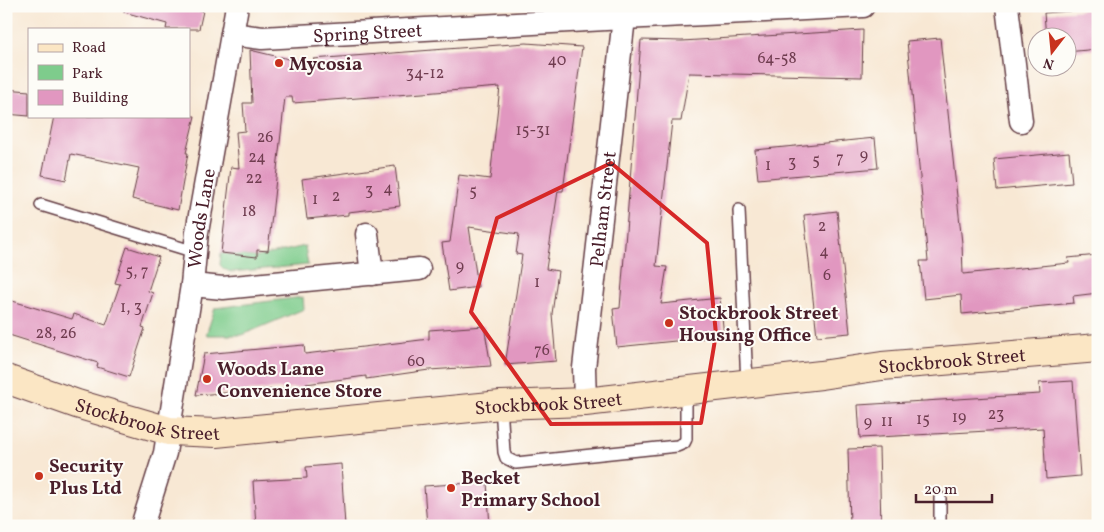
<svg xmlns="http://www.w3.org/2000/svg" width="1104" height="532" font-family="Vollkorn,serif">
<rect width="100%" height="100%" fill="#fdfcf7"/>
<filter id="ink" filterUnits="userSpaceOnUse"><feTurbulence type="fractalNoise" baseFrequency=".02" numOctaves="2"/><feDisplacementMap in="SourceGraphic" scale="10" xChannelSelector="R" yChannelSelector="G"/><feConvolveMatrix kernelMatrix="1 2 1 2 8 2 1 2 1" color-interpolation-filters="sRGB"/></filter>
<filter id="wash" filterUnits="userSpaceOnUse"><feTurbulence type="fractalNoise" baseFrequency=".0096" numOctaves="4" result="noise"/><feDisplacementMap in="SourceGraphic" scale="20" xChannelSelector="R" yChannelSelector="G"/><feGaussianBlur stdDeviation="1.12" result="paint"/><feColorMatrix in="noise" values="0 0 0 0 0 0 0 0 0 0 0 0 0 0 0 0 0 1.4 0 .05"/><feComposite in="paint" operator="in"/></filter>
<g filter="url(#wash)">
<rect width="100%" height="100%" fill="#f8e8d4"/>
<g fill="#7ecc8c" stroke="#64765c">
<polygon points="305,246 308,265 231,272 224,269 220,265 221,253 257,257"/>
<polygon points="303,297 304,309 242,335 206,335 215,308"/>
</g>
<g id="blocks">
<g fill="#e197c0">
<polygon points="125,6 188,6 203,11 199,29 166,29 167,24 124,12"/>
<polygon points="1098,9 1098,49 1066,52 1066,38 1046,38 1044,13"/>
<polygon points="863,30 862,77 689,73 681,121 672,121 656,266 667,267 661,304 720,298 724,336 617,347 613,309 620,308 641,40 682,41"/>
<polygon points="940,38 962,243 963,274 1069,263 1068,258 1098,255 1098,293 1073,296 1074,303 962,314 961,295 924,299 920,261 928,261 907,41"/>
<polygon points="526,43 582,47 563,191 558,191 546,269 558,271 552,314 556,361 505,365 522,255 516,254 519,234 469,227 478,287 449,291 442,243 450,242 459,175 490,179 500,87 293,103 292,97 285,97 268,251 257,250 257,257 221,253 231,167 239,168 236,132 245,131 243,103 252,103 250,50 275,56 275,58 281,57 326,69 313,59"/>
<polygon points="6,89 29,91 29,116 6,114"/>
<polygon points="54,116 195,116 186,153 188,153 178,210 132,199 139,168 71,154 66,180 42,175"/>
<polygon points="875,138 878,168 758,179 755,150"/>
<polygon points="1069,152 1072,183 997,190 994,159"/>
<polygon points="395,166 400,206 348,212 348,215 307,219 302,179"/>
<polygon points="837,211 850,333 817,336 804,215"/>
<polygon points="127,247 159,257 148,291 153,293 142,327 145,328 129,377 97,367 98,363 6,334 6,299 72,319 74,314 106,325 120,284 115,283"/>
<polygon points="484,326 491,366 429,370 366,379 366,376 306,384 306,387 196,395 204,354 304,345 305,354 429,339 429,330"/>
<polygon points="1073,381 1080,476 1046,479 1043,428 860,438 858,405 1040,394 1039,383"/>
<polygon points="879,448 881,526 850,526 848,449"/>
<polygon points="341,464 345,526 256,526 253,481 307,478 306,467"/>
<polygon points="487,482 490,526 427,526 424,486"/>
</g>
</g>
</g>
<g filter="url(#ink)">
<use href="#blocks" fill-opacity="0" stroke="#643d44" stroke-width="1"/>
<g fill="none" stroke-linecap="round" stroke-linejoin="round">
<g stroke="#643d44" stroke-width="14">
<g id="lane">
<polyline points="41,205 195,252"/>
<polyline points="739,210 747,383"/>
<polyline points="501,405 504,452 506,458 516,463 677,446 684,443 686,439 686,390"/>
<polyline points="940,498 940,526"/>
</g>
</g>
<g stroke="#643d44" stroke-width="25">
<g id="street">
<polyline points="1007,6 1021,121"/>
<path id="s1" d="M 232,34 L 262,38 L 624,18 L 863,6"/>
<polyline points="367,234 372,274"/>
<polyline points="192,285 223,288 419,269"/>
<path id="s2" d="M 585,402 L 584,368 L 624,18"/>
<path id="s3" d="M 142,526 L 165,453 L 192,285 L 197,232 L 237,6"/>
</g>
</g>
<g stroke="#643d44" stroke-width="30">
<g id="secondary">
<path id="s4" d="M 6,379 L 77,404 L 169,431 L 216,433 L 501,405 L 585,402 L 821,375 L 882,366 L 1098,348"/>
</g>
</g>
<use href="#lane" stroke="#fff" stroke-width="11"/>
<use href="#street" stroke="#fff" stroke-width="22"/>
<use href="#secondary" stroke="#fbe6c4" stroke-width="28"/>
</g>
</g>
<path fill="none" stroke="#d62828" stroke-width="4" stroke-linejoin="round" d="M 611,163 L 707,243 L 716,334 L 701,423 L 551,424 L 471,312 L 497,218 Z"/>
<g fill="#c8321e" stroke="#fdfcf7" stroke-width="2">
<circle cx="279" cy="63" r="5"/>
<circle cx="669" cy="323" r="5"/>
<circle cx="207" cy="379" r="5"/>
<circle cx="39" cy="476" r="5"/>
<circle cx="451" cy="488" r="5"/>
</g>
<g text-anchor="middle" stroke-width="4" stroke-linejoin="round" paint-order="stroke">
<g font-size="16" fill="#703d50">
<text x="777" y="63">64-58</text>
<text x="557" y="65">40</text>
<text x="425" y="78">34-12</text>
<text x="533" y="135">15-31</text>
<text x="265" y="142">26</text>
<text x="864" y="160">9</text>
<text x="257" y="162">24</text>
<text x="840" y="163">7</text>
<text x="816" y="165">5</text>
<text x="792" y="167">3</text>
<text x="768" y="170">1</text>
<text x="254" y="183">22</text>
<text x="388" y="193">4</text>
<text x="369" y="195">3</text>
<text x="473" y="196">5</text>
<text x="336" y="201">2</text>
<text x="315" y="204">1</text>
<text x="249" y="216">18</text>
<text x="822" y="231">2</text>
<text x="824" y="256">4</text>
<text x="460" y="271">9</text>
<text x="137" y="276">5, 7</text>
<text x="827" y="280">6</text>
<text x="537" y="287">1</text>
<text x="131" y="312">1, 3</text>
<text x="56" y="338">28, 26</text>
<text x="542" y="355">76</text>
<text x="416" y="366">60</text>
<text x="996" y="419">23</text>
<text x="959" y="422">19</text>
<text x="923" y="424">15</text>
<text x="887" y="426">11</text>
<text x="868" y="427">9</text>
</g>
<g font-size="19" fill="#4a1f2b" stroke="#fdfcf7">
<text dy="7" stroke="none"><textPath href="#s1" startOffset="136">Spring Street</textPath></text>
<text dy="7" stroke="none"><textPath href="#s2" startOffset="194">Pelham Street</textPath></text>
<text dy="7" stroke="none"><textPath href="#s3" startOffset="314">Woods Lane</textPath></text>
<text dy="7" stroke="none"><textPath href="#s4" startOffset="958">Stockbrook Street</textPath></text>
<text dy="7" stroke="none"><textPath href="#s4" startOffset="552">Stockbrook Street</textPath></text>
<text dy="7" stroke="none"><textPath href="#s4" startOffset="148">Stockbrook Street</textPath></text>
</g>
<g font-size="19" font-weight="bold" fill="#4a1f2b" stroke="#fdfcf7" text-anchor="start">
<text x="289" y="70">Mycosia</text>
<text x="679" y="319">Stockbrook Street<tspan x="679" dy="22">Housing Office</tspan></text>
<text x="217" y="375">Woods Lane<tspan x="217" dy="22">Convenience Store</tspan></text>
<text x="49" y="472">Security<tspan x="49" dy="22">Plus Ltd</tspan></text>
<text x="461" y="484">Becket<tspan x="461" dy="22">Primary School</tspan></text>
</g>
</g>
<rect width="1104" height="532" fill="none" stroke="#fdfcf7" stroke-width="25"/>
<rect x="28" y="28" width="162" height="90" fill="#fdfcf7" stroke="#b5a4a5"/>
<rect x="38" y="44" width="25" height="8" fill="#fbe6c4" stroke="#b5a4a5"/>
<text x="72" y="52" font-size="15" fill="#4a1f2b">Road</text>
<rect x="38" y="65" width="25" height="15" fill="#7ecc8c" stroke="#b5a4a5"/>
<text x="72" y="78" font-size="15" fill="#4a1f2b">Park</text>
<rect x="38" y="90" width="25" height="15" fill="#e197c0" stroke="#b5a4a5"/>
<text x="72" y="102" font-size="15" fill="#4a1f2b">Building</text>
<g transform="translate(1052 52) rotate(196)"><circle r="24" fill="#fdfcf7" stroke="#b5a4a5"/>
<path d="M0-4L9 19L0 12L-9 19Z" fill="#c8321e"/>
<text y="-8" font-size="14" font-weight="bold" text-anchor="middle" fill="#4a1f2b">N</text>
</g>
<path d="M916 494v8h76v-8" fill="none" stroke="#4a1f2b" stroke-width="2.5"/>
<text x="924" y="494" font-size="15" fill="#4a1f2b" stroke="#fdfcf7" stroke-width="4" paint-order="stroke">20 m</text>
</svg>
